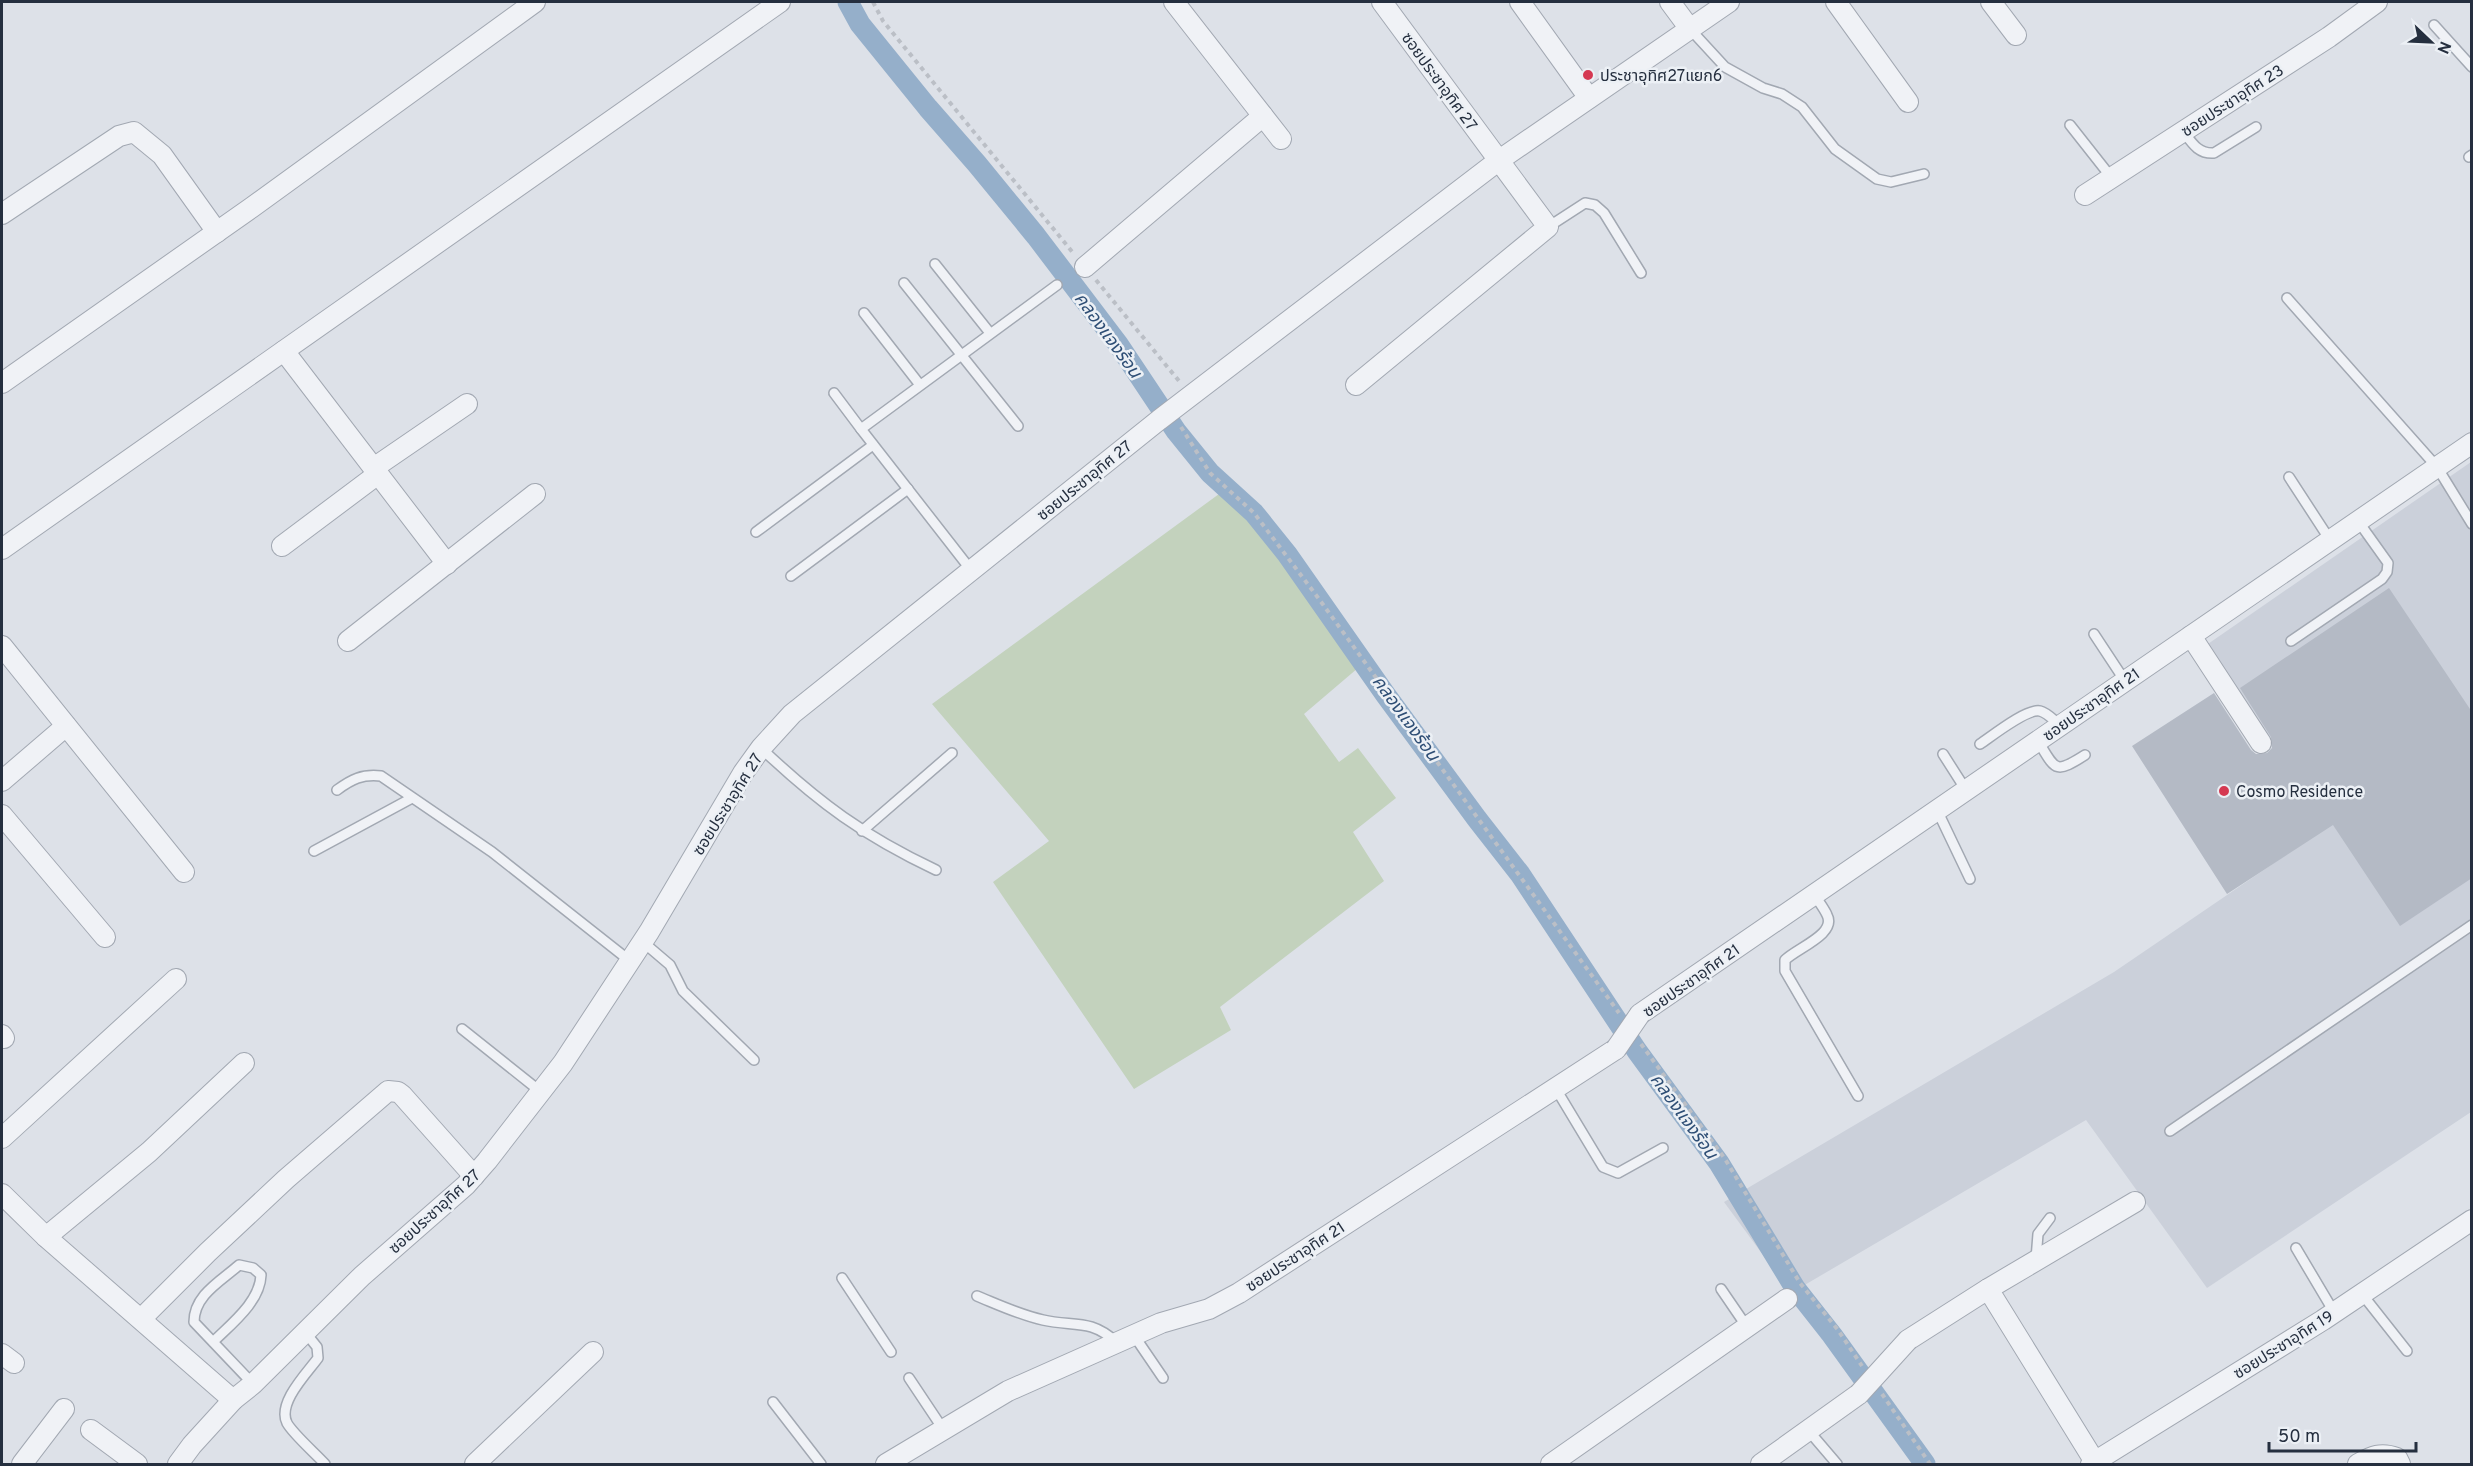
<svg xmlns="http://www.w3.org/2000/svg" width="2473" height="1466" font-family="Overpass,'Noto Sans Thai',sans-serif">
<rect width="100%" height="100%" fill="#dde1e8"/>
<polygon fill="#cbd0da" points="2471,462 2471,1112 2207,1288 2086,1120 1791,1293 1724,1202 2114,972 2327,827 2205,646"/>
<polygon fill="#c3d2bd" points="1219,494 1234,500 1269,537 1358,668 1304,714 1339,762 1358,748 1396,798 1353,832 1384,881 1220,1007 1231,1030 1134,1089 993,882 1049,841 932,704"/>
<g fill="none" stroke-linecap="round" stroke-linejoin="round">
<polyline stroke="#95afca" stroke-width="21" points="848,2 860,24 928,108 977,164 1036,236 1118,344 1176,431 1210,473 1254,513 1287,554 1385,694 1477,819 1520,874 1637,1051 1719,1163 1795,1288 1832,1335 1925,1464"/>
</g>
<polygon fill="#b4bac5" points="2389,588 2472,712 2472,878 2400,926 2333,825 2227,894 2132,746 2214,693 2251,750 2256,754 2267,753 2272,748 2271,737 2240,688"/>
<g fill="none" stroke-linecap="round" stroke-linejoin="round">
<g stroke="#a2a8b2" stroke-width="12">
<g id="lane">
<polyline points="2434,25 2472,67"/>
<polyline points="1690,29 1725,67 1763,88 1782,94 1802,107 1835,149 1877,179 1891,182 1924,174"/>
<polyline points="2070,125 2111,177"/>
<path d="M 2183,131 C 2192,143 2198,154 2214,153 L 2256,127"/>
<polyline points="2469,157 2472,155"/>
<polyline points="1548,227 1585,203 1595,205 1604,213 1641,273"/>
<polyline points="935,264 990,333"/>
<polyline points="904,283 1018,426"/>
<polyline points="2287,298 2437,467 2472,524"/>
<polyline points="864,313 920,385"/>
<polyline points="834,393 861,429"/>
<polyline points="2289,477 2330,540"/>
<polyline points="756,532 873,445"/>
<polyline points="971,570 861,429 1057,285"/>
<polyline points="791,576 908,489"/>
<polyline points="2094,634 2125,681"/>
<polyline points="2291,641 2382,579 2387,572 2388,563 2358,521"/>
<path d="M 2038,741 C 2056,771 2055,774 2085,755"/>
<path d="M 1980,744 C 1992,736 2027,708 2040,711 C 2048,713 2054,721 2060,725"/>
<path d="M 761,748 C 819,803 864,836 936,870"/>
<polyline points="1943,754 1966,790"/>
<path d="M 337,790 C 352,779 362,774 381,776 L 492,852 L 630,961"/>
<polyline points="1937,810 1970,879"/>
<polyline points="862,831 952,753"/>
<polyline points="314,851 412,798"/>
<path d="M 1814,894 C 1818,901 1824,908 1827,915 C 1837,934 1797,948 1785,960 L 1785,971 L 1858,1096"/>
<polyline points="643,942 670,965 683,991 754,1060"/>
<polyline points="462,1029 541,1092"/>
<polyline points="1556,1089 1603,1167 1618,1173 1663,1148"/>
<polyline points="2170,1131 2472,925"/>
<polyline points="2296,1248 2334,1312"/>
<polyline points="2036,1259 2038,1234 2050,1218"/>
<polyline points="842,1278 891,1352"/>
<polyline points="1721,1289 1747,1327"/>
<polyline points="2362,1294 2407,1351"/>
<path d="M 977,1296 C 999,1305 1020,1315 1043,1320 C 1073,1327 1090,1318 1116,1342"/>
<path d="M 305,1332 L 317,1347 L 318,1358 C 307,1373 277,1403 287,1423 C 293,1434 316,1454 325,1464"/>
<polyline points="1133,1334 1163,1378"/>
<path d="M 213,1342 C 231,1324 260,1302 261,1275 L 253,1268 L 239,1265 C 221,1281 194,1295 194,1322 L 253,1384"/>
<polyline points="909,1378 943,1429"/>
<polyline points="773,1402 821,1464"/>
<polyline points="1808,1430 1837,1464"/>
</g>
</g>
<g stroke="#a2a8b2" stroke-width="22">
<g id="street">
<polyline points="1174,2 1281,139"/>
<polyline points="1520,2 1589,98"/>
<polyline points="1670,2 1690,29"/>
<polyline points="1836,2 1908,102"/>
<polyline points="1991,2 2016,35"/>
<polyline points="2085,195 2329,37 2377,2"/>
<polyline points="2,214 119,136 134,132 162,155 217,232"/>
<polyline points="1085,267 1263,116"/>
<polyline points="284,351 447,564"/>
<polyline points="2,383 251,208 535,2"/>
<polyline points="1356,385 1548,227 1382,2"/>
<polyline points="375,467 467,404"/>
<polyline points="282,546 378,474"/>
<polyline points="2,549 780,2"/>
<polyline points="2191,636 2261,743"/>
<polyline points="348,641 535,494"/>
<polyline points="2,646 184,872"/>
<polyline points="2,781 66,726"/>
<polyline points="2,815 105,937"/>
<polyline points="1640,1014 2472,443"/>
<polyline points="2,1035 4,1038"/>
<polyline points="2,1138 176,979"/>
<polyline points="2,1194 46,1237 233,1400"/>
<polyline points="46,1237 149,1152 244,1063"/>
<polyline points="1988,1289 2095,1462"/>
<polyline points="141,1319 208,1252 286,1179 388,1091 398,1092 402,1095 474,1176"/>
<polyline points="1908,1340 1988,1289 2135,1202"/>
<polyline points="2,1354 14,1363"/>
<polyline points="91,1430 137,1464"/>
<polyline points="22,1464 64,1409"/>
<polyline points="178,1464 192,1445 233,1400 253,1384 362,1276 466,1185 487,1161 563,1063 649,932 743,773 761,748 792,714 1159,420 1498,161 1729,2"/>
<polyline points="475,1464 593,1352"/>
<polyline points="886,1464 1008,1391 1161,1323 1209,1309 1239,1293 1616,1049"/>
<polyline points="1551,1464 1787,1299"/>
<polyline points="1761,1464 1859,1394"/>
<polyline points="2091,1464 2323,1320 2472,1220"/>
<path d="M 2358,1464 C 2372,1456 2381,1452 2397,1458 L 2400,1464"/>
</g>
</g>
<g stroke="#bbbfc6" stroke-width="4" stroke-dasharray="4.5 4.5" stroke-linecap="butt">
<polyline points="873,2 883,21 1074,254"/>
<polyline points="1096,280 1179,381"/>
<polyline points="1181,427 1210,473 1254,513 1319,599 1619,1013"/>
<polyline points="1641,1044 1725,1159 1800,1283 1838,1330 1862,1366"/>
<polyline points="1882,1394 1930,1464"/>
</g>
<use href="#lane" stroke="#f0f2f6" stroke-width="9"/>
<use href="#street" stroke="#f0f2f6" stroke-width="20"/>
<g stroke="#a2a8b2" stroke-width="22" stroke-linecap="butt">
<g id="street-bridge">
<polyline points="1616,1049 1640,1014"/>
<polyline points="1859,1394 1908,1340"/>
</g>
</g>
<use href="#street-bridge" stroke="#f0f2f6" stroke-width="20"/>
</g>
<g fill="#d53952" stroke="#ecf0f5" stroke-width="2">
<circle cx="1588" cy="75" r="6"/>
<circle cx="2224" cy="791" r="6"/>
</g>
<g text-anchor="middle" stroke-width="5" stroke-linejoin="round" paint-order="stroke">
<g font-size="16" fill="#252f3f" stroke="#ecf0f5" text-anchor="start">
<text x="1600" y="81">ประชาอุทิศ27แยก6</text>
<text x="2236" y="797">Cosmo Residence</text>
</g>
<g font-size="16" fill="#252f3f" stroke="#ecf0f5">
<text transform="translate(1440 81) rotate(54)" y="6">ซอยประชาอุทิศ 27</text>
<text transform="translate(2232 100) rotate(-33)" y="6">ซอยประชาอุทิศ 23</text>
<text transform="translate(1084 480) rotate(-39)" y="6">ซอยประชาอุทิศ 27</text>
<text transform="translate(2091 704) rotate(-35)" y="6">ซอยประชาอุทิศ 21</text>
<text transform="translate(727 804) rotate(-58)" y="6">ซอยประชาอุทิศ 27</text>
<text transform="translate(1691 980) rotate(-35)" y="6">ซอยประชาอุทิศ 21</text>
<text transform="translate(434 1211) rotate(-42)" y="6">ซอยประชาอุทิศ 27</text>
<text transform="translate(1295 1256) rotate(-33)" y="6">ซอยประชาอุทิศ 21</text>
<text transform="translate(2283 1344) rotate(-32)" y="6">ซอยประชาอุทิศ 19</text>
</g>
<g font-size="18" font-style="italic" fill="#2e4e75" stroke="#ecf0f5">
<text transform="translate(1108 335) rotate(54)" y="6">คลองแจงร้อน</text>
<text transform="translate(1406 718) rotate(54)" y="6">คลองแจงร้อน</text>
<text transform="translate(1684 1116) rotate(54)" y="6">คลองแจงร้อน</text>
</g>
</g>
<rect width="2473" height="1466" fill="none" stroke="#252f3f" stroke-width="6"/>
<g transform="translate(2431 42) rotate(113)" stroke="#ecf0f5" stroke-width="4.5" paint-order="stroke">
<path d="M0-4.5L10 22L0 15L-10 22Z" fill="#252f3f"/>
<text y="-9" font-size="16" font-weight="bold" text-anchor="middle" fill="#252f3f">N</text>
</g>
<path d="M2269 1442v9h147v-9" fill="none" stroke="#252f3f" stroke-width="3"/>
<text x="2278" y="1442" font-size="18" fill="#252f3f" stroke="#ecf0f5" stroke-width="4.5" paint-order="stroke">50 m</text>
</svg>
